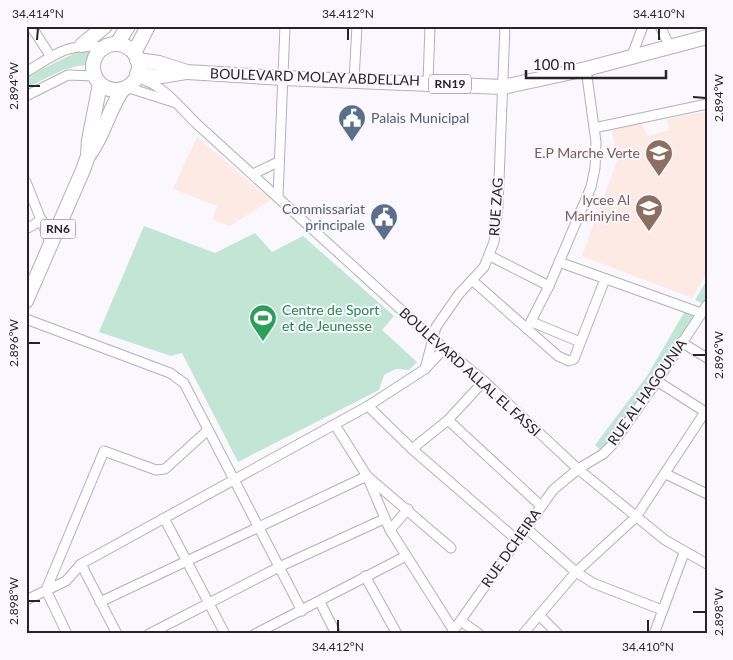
<svg xmlns="http://www.w3.org/2000/svg" width="733" height="660" font-family="Lato,sans-serif">
<rect width="100%" height="100%" fill="#fbf7fe"/>
<g fill="#feeae4">
<polygon points="707,111 707,273 692,298 582,256 618,158 611,128 641,123 648,136 669,130 667,119"/>
<polygon points="197,137 271,200 230,226 212,220 217,206 173,189"/>
</g>
<g fill="#c3e5d5">
<path d="M 87,47 L 100,48 L 96,66 C 70,62 49,78 26,88 L 26,77 Z"/>
<polygon points="144,226 215,253 255,233 272,252 303,236 394,316 382,330 417,362 409,370 396,369 384,375 379,390 238,462 182,353 171,356 99,332"/>
<polygon points="707,280 707,303 706,305 695,300"/>
<polygon points="686,309 694,314 658,375 604,453 595,445 647,376"/>
</g>
<g fill="none" stroke-linecap="round" stroke-linejoin="round">
<g stroke="#b4b0b7" stroke-width="11">
<g id="street">
<polyline points="31,26 51,57"/>
<polyline points="660,26 670,47"/>
<polyline points="631,58 643,26"/>
<path d="M 26,72 C 56,54 67,43 103,47"/>
<path d="M 144,80 C 165,87 182,110 198,125 L 432,338 L 484,381 L 578,469 L 665,540 L 707,564"/>
<polyline points="354,80 357,26"/>
<polyline points="428,82 430,26"/>
<polyline points="126,87 173,102"/>
<polyline points="26,96 68,75 94,76"/>
<polyline points="594,128 707,104"/>
<polyline points="253,174 278,162"/>
<polyline points="26,182 51,245"/>
<polyline points="278,196 285,26"/>
<polyline points="26,229 42,220"/>
<polyline points="490,256 549,286"/>
<polyline points="559,262 701,313"/>
<polyline points="473,281 558,356 569,361 574,359 605,279"/>
<polyline points="26,319 170,373 184,383 302,611"/>
<polyline points="532,322 580,342"/>
<polyline points="527,329 549,286 591,187 595,168 596,142 586,69"/>
<polyline points="681,342 707,358"/>
<polyline points="425,369 436,327 459,294 484,267 494,242 498,206 505,26"/>
<polyline points="657,381 707,413"/>
<polyline points="368,406 412,449 517,540"/>
<polyline points="448,420 541,506"/>
<polyline points="335,425 367,476 390,530 454,631"/>
<polyline points="412,449 448,420 484,381"/>
<polyline points="666,474 707,494"/>
<polyline points="164,518 225,634"/>
<polyline points="526,528 576,572 593,583 662,610"/>
<polyline points="390,530 408,509"/>
<polyline points="81,564 117,634"/>
<polyline points="365,576 397,634"/>
<polyline points="26,600 66,581 81,564 368,406 425,369 445,348"/>
<polyline points="100,602 367,476 451,548"/>
<polyline points="320,602 336,634"/>
<polyline points="539,615 558,634"/>
<polyline points="461,621 479,634"/>
<polyline points="67,634 46,590 104,451 156,470 165,469 208,430"/>
<polyline points="149,634 279,567 384,519"/>
<polyline points="255,634 406,556"/>
<polyline points="451,634 553,490 578,469 603,454 612,445 657,381 707,305"/>
<polyline points="523,634 576,572 636,517 705,412"/>
<polyline points="654,634 684,553"/>
</g>
</g>
<g stroke="#b4b0b7" stroke-width="16">
<g id="primary">
<polyline points="117,44 128,26"/>
<circle cx="116" cy="67" r="23"/>
<polyline points="82,45 105,26"/>
<polyline points="134,53 148,26"/>
<polyline points="137,60 159,63 187,72 283,78 503,87 586,69 707,37"/>
<polyline points="137,74 155,77 186,72"/>
<path d="M 88,156 C 104,136 108,110 123,89"/>
<polyline points="26,301 83,170 88,156 89,140 100,84"/>
</g>
</g>
<use href="#street" stroke="#fff" stroke-width="9"/>
<use href="#primary" stroke="#fff" stroke-width="14"/>
</g>
<path fill="none" stroke="#252426" stroke-width="2" d="M 37,40 L 38,28M 348,40 L 348,28M 659,40 L 659,28M 28,86 L 40,86M 693,97 L 706,98M 28,343 L 40,343M 693,355 L 706,355M 28,601 L 40,601M 693,612 L 706,612M 338,632 L 338,620M 648,632 L 648,620"/>
<defs>
<g id="civic-pin" transform="scale(1.4375)"><path d="M0 17L-7.5 6A9.5 9.5 0 1 1 7.5 6Z" fill="#5c6f8a" stroke="#fbf7fe"/><path d="M-.6-6.5H3V-4.5H.6V-3L4-1V1h2V6H-6V1h2V-1L-.6-3ZM-1.2 2.5V6h2.4V2.5Z" fill="#fff"/></g>
<g id="school-pin" transform="scale(1.4375)"><path d="M0 17L-7.5 6A9.5 9.5 0 1 1 7.5 6Z" fill="#8d6e63" stroke="#fbf7fe"/><path d="M0-5L7-2L0 1L-7-2ZM-4 1L0 2.5L4 1V4Q0 6-4 4Z" fill="#fff"/></g>
<g id="stadium-pin" transform="scale(1.4375)"><path d="M0 17L-7.5 6A9.5 9.5 0 1 1 7.5 6Z" fill="#2e9e5b" stroke="#fbf7fe"/><path d="M0-5a6.5 5 0 1 0 0 10a6.5 5 0 1 0 0-10ZM-3.5-1.8h7v3.6h-7Z" fill="#fff"/></g>
</defs>
<g fill-rule="evenodd">
<use href="#civic-pin" x="352" y="118"/>
<use href="#school-pin" x="659" y="153"/>
<use href="#school-pin" x="649" y="208"/>
<use href="#civic-pin" x="384" y="217"/>
<use href="#stadium-pin" x="263" y="318"/>
</g>
<g text-anchor="middle" stroke-width="4" stroke-linejoin="round" paint-order="stroke">
<g fill="#fbf7fe" stroke="#656367" stroke-width="1">
<rect x="429" y="74.5" width="42" height="19" rx="4"/>
<rect x="40.5" y="219.5" width="35" height="19" rx="4"/>
</g>
<g font-size="12" font-weight="bold" fill="#252426">
<text x="450" y="88">RN19</text>
<text x="58" y="233">RN6</text>
</g>
<g font-size="14" fill="#252426" stroke="#fbf7fe">
<text transform="translate(315 77) rotate(2)" y="5">BOULEVARD MOLAY ABDELLAH</text>
<text transform="translate(496 207) rotate(-86)" y="5">RUE ZAG</text>
<text transform="translate(470 372) rotate(42)" y="5">BOULEVARD ALLAL EL FASSI</text>
<text transform="translate(647 392) rotate(-55)" y="5">RUE AL HAGOUNIA</text>
<text transform="translate(511 548) rotate(-55)" y="5">RUE DCHEIRA</text>
</g>
<g font-size="14" fill="#4e5e75" stroke="#fbf7fe" text-anchor="start">
<text x="371" y="123">Palais Municipal</text>
<text x="365" y="214" text-anchor="end">Commissariat<tspan x="365" dy="16">principale</tspan></text>
</g>
<g font-size="14" fill="#785e54" stroke="#fbf7fe" text-anchor="end">
<text x="640" y="158">E.P Marche Verte</text>
<text x="630" y="205">lycee Al<tspan x="630" dy="16">Mariniyine</tspan></text>
</g>
<g font-size="14" fill="#27864d" stroke="#fbf7fe" text-anchor="start">
<text x="282" y="315">Centre de Sport<tspan x="282" dy="16">et de Jeunesse</tspan></text>
</g>
</g>
<rect width="733" height="660" fill="none" stroke="#fbf7fe" stroke-width="55"/>
<path d="M526 70v8h140v-8" fill="none" stroke="#252426" stroke-width="2.5"/>
<text x="533" y="70" font-size="15" fill="#252426" stroke="#fbf7fe" stroke-width="4" paint-order="stroke">100 m</text>
<rect x="28" y="28" width="678" height="604" fill="none" stroke="#252426" stroke-width="2"/>
<g font-size="12" text-anchor="middle" fill="#252426">
<text x="38" y="18">34.414°N</text>
<text x="348" y="18">34.412°N</text>
<text x="659" y="18">34.410°N</text>
<text transform="translate(14 86) rotate(-90)" y="4">2.894°W</text>
<text transform="translate(719 98) rotate(-90)" y="4">2.894°W</text>
<text transform="translate(14 343) rotate(-90)" y="4">2.896°W</text>
<text transform="translate(719 355) rotate(-90)" y="4">2.896°W</text>
<text transform="translate(14 601) rotate(-90)" y="4">2.898°W</text>
<text transform="translate(719 612) rotate(-90)" y="4">2.898°W</text>
<text x="338" y="651">34.412°N</text>
<text x="648" y="651">34.410°N</text>
</g>
</svg>
